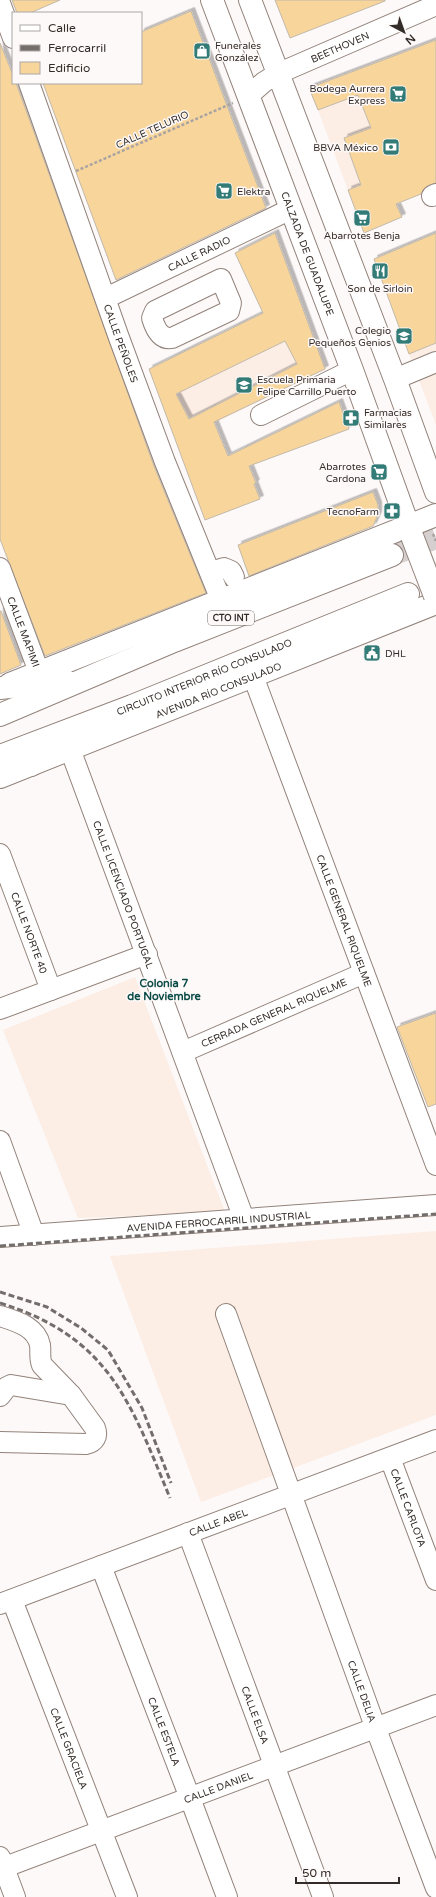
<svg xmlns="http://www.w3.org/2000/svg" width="436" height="1897" font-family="'Varela Round',sans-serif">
<defs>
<filter id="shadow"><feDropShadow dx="3.5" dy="-3.5" stdDeviation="0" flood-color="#0004"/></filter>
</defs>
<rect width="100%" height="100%" fill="#fdf9f8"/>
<g fill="#fcede5">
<polygon points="436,65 436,156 348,190 318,110"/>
<polygon points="311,329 326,369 176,442 161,401"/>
<polygon points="436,343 436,425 409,354"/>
<polygon points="135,977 225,1212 78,1218 3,1030"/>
<polygon points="436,1231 436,1415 201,1502 110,1256"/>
</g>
<g fill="#f8d59b" stroke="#c2b9ab" fill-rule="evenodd" filter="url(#shadow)">
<polygon points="12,0 60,0 30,13 17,13"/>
<polygon points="275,0 385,0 385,1 290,38"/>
<polygon points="191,11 266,208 116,280 43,83 141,83 141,32"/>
<polygon points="436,40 436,183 427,186 421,194 396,204 402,217 364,233 348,190 361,185 344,138 371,128 358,95 318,110 309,88"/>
<polygon points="0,43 13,75 13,83 16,83 34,132 154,466 206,593 45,656 0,539"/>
<path d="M 275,233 L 325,369 L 214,422 L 228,456 L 339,402 L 349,429 L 249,466 L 256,483 L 254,484 L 260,499 L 205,520 L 149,369 L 263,313 L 235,253 ZM 285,341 L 297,364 L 189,419 L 176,394 Z"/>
<polygon points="436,233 436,343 409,354 374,259"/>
<polygon points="373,492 378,505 378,515 373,526 249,576 238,545"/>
<polygon points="0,611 1,611 21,665 0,674"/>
<polygon points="436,1013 436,1104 428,1107 397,1027"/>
</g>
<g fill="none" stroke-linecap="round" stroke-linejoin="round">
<polyline stroke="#d5d0cf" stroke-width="22" stroke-dasharray="22 11" stroke-linecap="butt" points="392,555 436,538"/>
<g stroke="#92837b" stroke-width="22">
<g id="minor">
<polyline points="0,3 13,38"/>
<path id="s1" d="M 29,83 L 118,335 L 165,462 L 221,600"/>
<path id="s2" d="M 248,96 L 264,82 L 277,74 L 436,5"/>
<polyline points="432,196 436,194"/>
<path d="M 221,279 L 231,303 L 229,311 L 172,338 C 160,340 155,328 152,318 L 155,311 Z"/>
<path id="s3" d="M 106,298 L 291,209"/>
<polyline points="395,379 436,362"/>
<polyline points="261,415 352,370"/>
<path id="s4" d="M 0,568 L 39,672"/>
<polyline points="210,572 224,568 231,571 234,577"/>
<path id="s5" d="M 253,676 L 436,1165"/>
<path id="s6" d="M 70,749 L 244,1219"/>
<path id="s7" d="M 0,854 L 51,990"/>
<polyline points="0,1009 147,954"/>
<path id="s8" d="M 183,1052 L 364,973"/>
<polyline points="0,1141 34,1235"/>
<path id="s9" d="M 0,1237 L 436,1205"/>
<path id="s10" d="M 226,1314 L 376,1729 L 436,1888"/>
<path d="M 0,1316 C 15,1321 36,1326 40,1345 C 41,1352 39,1358 42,1365 L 71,1395"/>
<path d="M 0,1396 L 7,1387 L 11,1385 L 71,1395 L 95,1428 C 98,1436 95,1442 86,1444 L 0,1442"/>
<path id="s11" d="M 390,1458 L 436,1580"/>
<path id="s12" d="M 188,1533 L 323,1897"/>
<path id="s13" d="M 101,1566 L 190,1798 L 227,1897"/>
<path id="s14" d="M 12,1600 L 127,1897"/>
<path id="s15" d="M 0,1604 L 436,1440"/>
<polyline points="0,1857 15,1897"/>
<path id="s16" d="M 0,1869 L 436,1705"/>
</g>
</g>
<g stroke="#92837b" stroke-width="24">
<g id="major">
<path id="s17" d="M 212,0 L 352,370 L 412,536"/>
<polyline points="250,0 395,379 436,492"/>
<polyline points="10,684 436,515"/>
<path id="s18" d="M 0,777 L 436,603"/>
</g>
</g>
<g stroke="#92837b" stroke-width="24">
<g id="highway">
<polyline points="0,688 66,681"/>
<polyline points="0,715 174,641 392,555"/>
<path id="s19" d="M 0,756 L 132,706 L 408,594"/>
<polyline points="0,766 31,765 69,739"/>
</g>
</g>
<g stroke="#a9a3a2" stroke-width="2.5" stroke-dasharray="3 2" stroke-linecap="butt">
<polyline points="76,171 233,103"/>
<polyline points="433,534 436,541"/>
</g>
<use href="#minor" stroke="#fff" stroke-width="20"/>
<use href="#major" stroke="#fff" stroke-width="22"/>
<use href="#highway" stroke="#fff" stroke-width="22"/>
<g stroke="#736d6b" stroke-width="3" stroke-dasharray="6 3" stroke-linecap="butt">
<polyline points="0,1246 436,1214"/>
<polyline points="0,1292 47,1307 81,1328 108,1350 142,1408 171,1483"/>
<path d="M 0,1303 C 109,1337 130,1401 170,1498"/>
</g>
<g stroke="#92837b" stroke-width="24" stroke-linecap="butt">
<polyline id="major-bridge" points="412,536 435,596"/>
</g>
<use href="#major-bridge" stroke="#fff" stroke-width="22"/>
</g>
<defs>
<g id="shop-square" transform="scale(0.9)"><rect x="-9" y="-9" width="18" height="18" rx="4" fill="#327b76" stroke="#fdf9f8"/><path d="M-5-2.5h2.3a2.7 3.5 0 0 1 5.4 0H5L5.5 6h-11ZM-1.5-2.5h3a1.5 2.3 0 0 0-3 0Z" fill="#fff"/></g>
<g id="supermarket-square" transform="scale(0.9)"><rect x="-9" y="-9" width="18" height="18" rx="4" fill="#327b76" stroke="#fdf9f8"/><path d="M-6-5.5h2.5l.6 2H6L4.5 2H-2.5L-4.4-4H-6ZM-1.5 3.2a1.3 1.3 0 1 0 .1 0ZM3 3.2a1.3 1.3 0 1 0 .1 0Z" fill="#fff"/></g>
<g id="bank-square" transform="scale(0.9)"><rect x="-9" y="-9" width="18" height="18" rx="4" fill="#327b76" stroke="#fdf9f8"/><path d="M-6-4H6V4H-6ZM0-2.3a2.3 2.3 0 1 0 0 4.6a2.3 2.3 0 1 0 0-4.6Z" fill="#fff"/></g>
<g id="restaurant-square" transform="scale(0.9)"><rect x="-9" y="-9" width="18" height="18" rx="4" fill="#327b76" stroke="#fdf9f8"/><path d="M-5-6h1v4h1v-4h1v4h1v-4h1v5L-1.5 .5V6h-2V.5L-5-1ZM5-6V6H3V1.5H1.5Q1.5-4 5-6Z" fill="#fff"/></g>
<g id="school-square" transform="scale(0.9)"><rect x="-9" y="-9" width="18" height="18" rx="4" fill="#327b76" stroke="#fdf9f8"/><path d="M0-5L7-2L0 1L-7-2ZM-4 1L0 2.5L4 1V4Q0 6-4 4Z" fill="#fff"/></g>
<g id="pharmacy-square" transform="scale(0.9)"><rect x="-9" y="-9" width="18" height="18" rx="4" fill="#327b76" stroke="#fdf9f8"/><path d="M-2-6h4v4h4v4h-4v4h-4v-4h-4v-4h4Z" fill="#fff"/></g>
<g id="civic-square" transform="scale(0.9)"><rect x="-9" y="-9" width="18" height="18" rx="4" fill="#327b76" stroke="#fdf9f8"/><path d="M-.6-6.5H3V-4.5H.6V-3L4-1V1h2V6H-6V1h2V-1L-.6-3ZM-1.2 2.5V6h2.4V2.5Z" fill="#fff"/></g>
</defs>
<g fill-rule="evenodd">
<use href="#shop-square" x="202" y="51"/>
<use href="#supermarket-square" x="398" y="94"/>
<use href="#bank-square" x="391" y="147"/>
<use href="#supermarket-square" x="224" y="191"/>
<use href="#supermarket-square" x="362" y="218"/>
<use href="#restaurant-square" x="380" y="271"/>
<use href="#school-square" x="404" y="336"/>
<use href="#school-square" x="244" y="385"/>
<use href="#pharmacy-square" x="351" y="418"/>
<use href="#supermarket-square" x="379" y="472"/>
<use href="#pharmacy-square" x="392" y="511"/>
<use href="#civic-square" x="372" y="653"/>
</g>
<g text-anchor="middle" stroke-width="3" stroke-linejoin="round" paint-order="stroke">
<rect fill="#fdf9f8" stroke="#706a67" stroke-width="1" x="208" y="611" width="46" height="14" rx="3"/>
<g font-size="9" font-weight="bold" fill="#332c29">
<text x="231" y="621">CTO INT</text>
</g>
<g font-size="10" fill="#332c29" stroke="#fdf9f8" text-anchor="start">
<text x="215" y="49">Funerales<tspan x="215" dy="12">González</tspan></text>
<text x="385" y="92" text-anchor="end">Bodega Aurrera<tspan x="385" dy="12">Express</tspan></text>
<text x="378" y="151" text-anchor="end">BBVA México</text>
<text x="237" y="195">Elektra</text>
<text x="362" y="239" text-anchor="middle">Abarrotes Benja</text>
<text x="380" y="292" text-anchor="middle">Son de Sirloin</text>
<text x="391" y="334" text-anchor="end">Colegio<tspan x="391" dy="12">Pequeños Genios</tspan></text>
<text x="257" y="383">Escuela Primaria<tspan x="257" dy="12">Felipe Carrillo Puerto</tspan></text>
<text x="364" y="416">Farmacias<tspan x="364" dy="12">Similares</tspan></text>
<text x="366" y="470" text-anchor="end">Abarrotes<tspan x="366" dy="12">Cardona</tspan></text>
<text x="379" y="515" text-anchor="end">TecnoFarm</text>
<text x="385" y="657">DHL</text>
</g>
<g font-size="10" fill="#332c29" stroke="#fdf9f8">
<text dy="4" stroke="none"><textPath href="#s2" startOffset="105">BEETHOVEN</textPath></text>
<text transform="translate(152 129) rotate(-24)" y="4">CALLE TELURIO</text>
<text dy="4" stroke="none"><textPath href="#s3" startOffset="103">CALLE RADIO</textPath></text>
<text dy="4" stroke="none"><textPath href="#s17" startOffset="271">CALZADA DE GUADALUPE</textPath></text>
<text dy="4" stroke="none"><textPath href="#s1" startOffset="276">CALLE PEÑOLES</textPath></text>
<text dy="4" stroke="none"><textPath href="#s4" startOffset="68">CALLE MAPIMI</textPath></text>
<text dy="4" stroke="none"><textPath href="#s19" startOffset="219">CIRCUITO INTERIOR RÍO CONSULADO</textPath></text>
<text dy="4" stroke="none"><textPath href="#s18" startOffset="235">AVENIDA RÍO CONSULADO</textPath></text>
<text dy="4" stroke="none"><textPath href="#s6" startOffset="155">CALLE LICENCIADO PORTUGAL</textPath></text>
<text dy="4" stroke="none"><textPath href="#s5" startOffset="261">CALLE GENERAL RIQUELME</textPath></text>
<text dy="4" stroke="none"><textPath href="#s7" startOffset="84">CALLE NORTE 40</textPath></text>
<text dy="4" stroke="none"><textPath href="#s8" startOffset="99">CERRADA GENERAL RIQUELME</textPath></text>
<text dy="4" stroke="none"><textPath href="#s9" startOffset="219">AVENIDA FERROCARRIL INDUSTRIAL</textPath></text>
<text dy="4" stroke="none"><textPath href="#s11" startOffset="53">CALLE CARLOTA</textPath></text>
<text dy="4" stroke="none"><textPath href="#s15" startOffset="233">CALLE ABEL</textPath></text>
<text dy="4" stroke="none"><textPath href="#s10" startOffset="401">CALLE DELIA</textPath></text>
<text dy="4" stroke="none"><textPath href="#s12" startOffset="194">CALLE ELSA</textPath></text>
<text dy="4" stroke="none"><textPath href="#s13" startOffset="177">CALLE ESTELA</textPath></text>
<text dy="4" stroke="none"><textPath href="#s14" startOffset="159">CALLE GRACIELA</textPath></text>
<text dy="4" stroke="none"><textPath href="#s16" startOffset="233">CALLE DANIEL</textPath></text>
</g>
<g font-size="11" font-weight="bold" fill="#0b4b47" stroke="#fdf9f8">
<text x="164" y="987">Colonia 7<tspan x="164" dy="13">de Noviembre</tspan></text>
</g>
</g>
<rect x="12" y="12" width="130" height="72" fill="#fdf9f8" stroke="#aca7a5"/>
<rect x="20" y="25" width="20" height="6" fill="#ffffff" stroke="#aca7a5"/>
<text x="48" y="32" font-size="12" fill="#332c29">Calle</text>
<rect x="20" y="45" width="20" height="6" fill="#736d6b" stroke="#aca7a5"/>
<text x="48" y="52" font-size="12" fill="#332c29">Ferrocarril</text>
<rect x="20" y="62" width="20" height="12" fill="#f8d59b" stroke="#aca7a5"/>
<text x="48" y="72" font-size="12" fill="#332c29">Edificio</text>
<g transform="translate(404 32) rotate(139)" stroke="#fdf9f8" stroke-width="3" paint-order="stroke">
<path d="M0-3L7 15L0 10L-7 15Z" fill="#332c29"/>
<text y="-6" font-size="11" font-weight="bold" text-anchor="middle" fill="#332c29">N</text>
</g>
<path d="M296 1877v6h103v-6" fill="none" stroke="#332c29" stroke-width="2"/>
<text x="302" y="1877" font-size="12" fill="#332c29" stroke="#fdf9f8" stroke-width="3" paint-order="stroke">50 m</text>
</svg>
